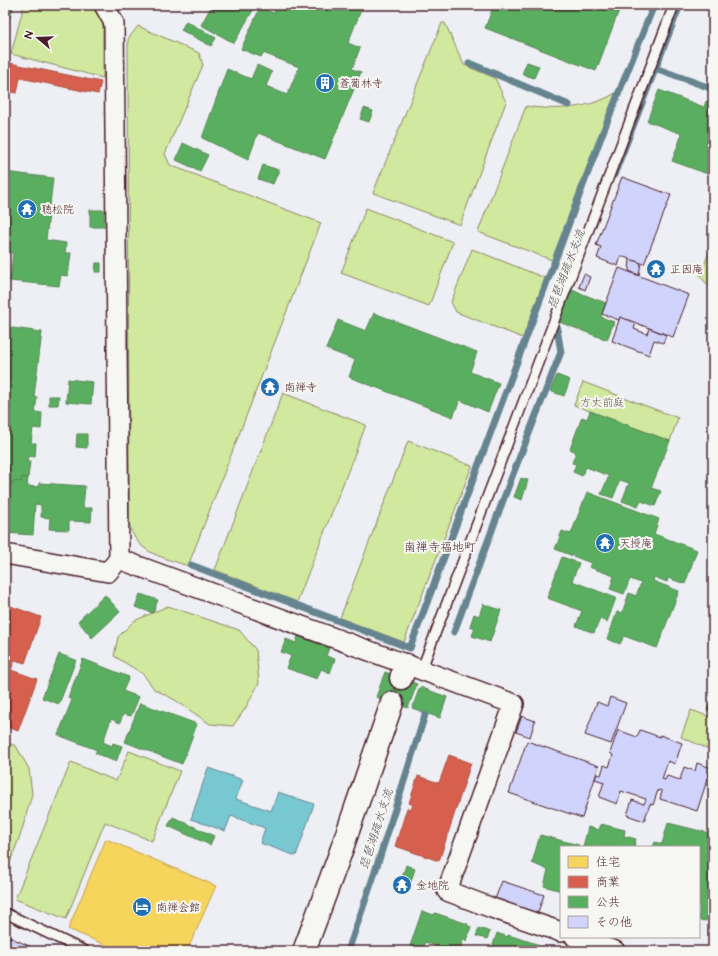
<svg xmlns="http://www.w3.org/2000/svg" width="718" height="956" font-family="'Balsamiq Sans','Klee One',sans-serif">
<rect width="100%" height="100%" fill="#eeeff4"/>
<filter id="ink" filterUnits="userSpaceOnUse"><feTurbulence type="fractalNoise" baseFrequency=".025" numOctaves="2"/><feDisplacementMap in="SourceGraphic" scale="8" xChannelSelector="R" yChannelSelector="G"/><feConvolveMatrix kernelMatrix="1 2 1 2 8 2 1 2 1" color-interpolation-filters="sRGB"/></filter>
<g filter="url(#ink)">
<g fill="#d0e99e" stroke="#8d8464">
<polygon points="24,5 91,5 103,22 103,78 11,54"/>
<polygon points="442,23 445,23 464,65 495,78 506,102 460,225 373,193"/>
<path d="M 138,26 L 199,53 L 203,65 L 165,154 L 170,165 L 321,223 L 188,566 C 169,559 144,555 134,536 C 131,532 130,526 129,521 L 128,39 Z"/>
<path d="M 617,92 L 552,260 L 478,232 L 526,106 C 555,111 591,109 617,92 Z"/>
<polygon points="366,208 453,242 429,306 341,273"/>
<polygon points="713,242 713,291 700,276"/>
<polygon points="472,249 545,278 523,338 456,312 451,302"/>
<polygon points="583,382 678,418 670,441 574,405"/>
<polygon points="283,393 366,425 297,602 215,570"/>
<polygon points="408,441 472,466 404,642 340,618"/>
<polygon points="168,606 239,630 256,650 259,683 245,709 233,726 210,724 175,700 154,689 143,674 114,656 118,637 134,621"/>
<polygon points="691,710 713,718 713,751 681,737"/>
<polygon points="5,742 16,746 29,769 32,794 22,830 5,876"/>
<polygon points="129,751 180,771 152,841 105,822 66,919 15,899 71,762 116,781"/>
</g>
<polygon fill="#78c8d2" stroke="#66848f" points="208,768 243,780 236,799 271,811 278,792 314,804 296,856 260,843 265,828 231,816 225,831 191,819"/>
<polygon fill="#f6d55c" stroke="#c29e4d" points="106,839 216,886 187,951 120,951 68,929"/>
<g fill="#d6604d" stroke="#ac4c43">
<polygon points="5,62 101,82 98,94 20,78 17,93 5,91"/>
<polygon points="5,604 41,617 25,663 15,660 11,670 37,679 18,731 5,726"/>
<polygon points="449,755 471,763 439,861 395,846 407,808 411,809 413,805 409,803 418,776 439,783"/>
</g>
<g fill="#5aae61" stroke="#558351">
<polygon points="5,5 14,5 5,31"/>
<polygon points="212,5 256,5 234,43 201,25"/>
<polygon points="277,5 295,5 307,10 309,5 363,5 348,43 360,48 352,69 361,72 325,159 258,133 248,160 202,138 227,69 251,79 257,65 272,72 266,86 287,95 299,67 263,53 261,57 241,49 260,8 274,13"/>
<polygon points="494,5 621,5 596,71 485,28"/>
<polygon points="186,21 216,38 211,46 181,30"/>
<polygon points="527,62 539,66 534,78 522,74"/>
<polygon points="659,90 704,107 706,101 713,104 713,176 672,161 682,134 647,121"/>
<polygon points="364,108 373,111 369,122 360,119"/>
<polygon points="183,143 208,155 200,171 176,160"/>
<polygon points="263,165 279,170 273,184 258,179"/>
<polygon points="5,172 53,178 46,240 66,243 65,253 71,253 68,276 61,275 59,286 10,281 13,253 5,252"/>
<rect x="90" y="210" width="14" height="17"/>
<polygon points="96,263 101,263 101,272 95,272"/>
<polygon points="572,290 606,303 601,317 614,322 607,340 559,322"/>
<polygon points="374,313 477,352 470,372 499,383 488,412 460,400 453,417 349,377 355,360 326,349 338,320 366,331"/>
<polygon points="5,327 42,332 34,396 37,397 35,412 42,413 41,429 33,428 31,443 36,443 35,457 28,456 27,462 30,462 28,478 22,477 21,482 12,481 12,485 5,484 5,417 6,417 9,394 5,393"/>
<polygon points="557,375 570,380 564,396 550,391"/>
<polygon points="68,379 93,382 91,404 66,402"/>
<polygon points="49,396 59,396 58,405 49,405"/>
<polygon points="590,411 670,441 651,488 661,491 655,506 641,501 638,507 622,501 629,483 620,480 613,498 601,494 609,476 586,467 582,476 573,472 576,464 572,463 576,452 570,449 582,417 587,419"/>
<polygon points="77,434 87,434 87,448 76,447"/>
<polygon points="22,477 28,478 27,486 39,487 39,483 85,486 83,508 92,508 91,522 69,521 69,530 49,529 50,518 41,517 41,505 35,504 33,535 5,533 5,490 8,490 8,484 12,485 12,481 21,482"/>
<polygon points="521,478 528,480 522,500 514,497"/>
<polygon points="587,492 659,519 654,534 697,550 685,584 668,578 667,582 654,577 653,581 679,591 657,648 624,636 620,644 607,639 617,612 622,613 629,593 636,596 641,583 630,579 624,594 610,589 614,576 589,567 591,563 555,549 562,531 571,534"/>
<polygon points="562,557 579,563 572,581 616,598 607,622 600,619 594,633 576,626 582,611 547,598"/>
<polygon points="140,594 158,600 153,613 135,607"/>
<polygon points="105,595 120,612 92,638 78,621"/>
<polygon points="483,604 501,610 490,642 472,636 475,628 470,626 474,614 479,616"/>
<polygon points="298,636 329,648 326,656 335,659 330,673 321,669 317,679 286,668 291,656 281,652 286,639 296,643"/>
<polygon points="59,654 76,660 59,704 42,698"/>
<polygon points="83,659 129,677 123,691 139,697 131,716 123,714 120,723 111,719 103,742 112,746 113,743 122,746 116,762 95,753 97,750 58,735 72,700 68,698"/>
<polygon points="385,672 417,684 408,708 376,697"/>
<polygon points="420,687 447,697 440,718 412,708"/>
<polygon points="713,692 713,712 707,710"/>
<polygon points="140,703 197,724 182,764 125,742"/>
<polygon points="173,817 214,836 210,845 168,826"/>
<polygon points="668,823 713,834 713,895 706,921 699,920 699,847 653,847 655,842 662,844"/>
<polygon points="601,824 625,830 624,836 636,839 634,847 583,847 588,827 599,830"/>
<polygon points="540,835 579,845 578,847 561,847 561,891 544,886 548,870 532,863"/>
<polygon points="406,865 415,869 408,890 399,887"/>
<polygon points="422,911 434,915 435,913 468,924 467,925 471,927 466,941 463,940 460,951 450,951 425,942 424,947 419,946 418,949 410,946"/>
<polygon points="479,928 490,932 487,939 476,936"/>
<polygon points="497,933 508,937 508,935 537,944 535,951 491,951"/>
<polygon points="544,948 554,951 543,951"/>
</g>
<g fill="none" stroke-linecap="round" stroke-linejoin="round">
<g stroke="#66848f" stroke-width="7">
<polyline points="469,63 569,105"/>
<polyline points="655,68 713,89"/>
<polyline points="614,175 680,5"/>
<polyline points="191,565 410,648 603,132 654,5"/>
<polyline points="454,632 511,479 561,352 556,323 559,317"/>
<polyline points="348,951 374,875 425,715"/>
</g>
</g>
<g fill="#d0d3fb" stroke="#4a1f2b">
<polygon points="622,177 671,195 644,264 621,256 618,266 597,258 601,247 596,245"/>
<polygon points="630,259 641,263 639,275 629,271"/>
<polygon points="619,268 689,295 673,337 620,317 619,320 602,314"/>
<polygon points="584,274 590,277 585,290 579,287"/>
<polygon points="620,317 636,323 634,329 647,334 649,328 666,335 663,343 654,340 649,355 612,341"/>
<polygon points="610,697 626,703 611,744 585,735 597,702 607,706"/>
<polygon points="522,716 535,721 530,737 516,732"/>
<polygon points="618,730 637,737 640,730 660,737 660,735 682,743 675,764 668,761 662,779 665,780 667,776 680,780 684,767 695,771 697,763 711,768 697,811 660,799 662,791 658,790 653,805 650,804 644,821 627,815 632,800 644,804 646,799 621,791 617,804 599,797 604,782 595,779 597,774 601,775 604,765 609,767 613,755 610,753"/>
<polygon points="527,741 599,766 582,818 509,793"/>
<polygon points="502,881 544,895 537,915 495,899"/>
<polygon points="5,935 40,951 5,951"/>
</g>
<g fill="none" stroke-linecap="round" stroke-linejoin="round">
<g stroke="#4a1f2b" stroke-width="12">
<g id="lane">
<polyline points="421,671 674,5"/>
<polyline points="5,913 85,951"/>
</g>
</g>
<g stroke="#4a1f2b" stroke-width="22">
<g id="street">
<polyline points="104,5 114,23 119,559 514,704 447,891 492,908 561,932"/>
<polyline points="5,554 108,572 119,559"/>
<polyline points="575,937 615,951"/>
</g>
</g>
<g stroke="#4a1f2b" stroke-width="25">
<g id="secondary">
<polyline points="401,678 406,665"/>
<polyline points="304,951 340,854 392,703"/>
</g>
</g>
<use href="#lane" stroke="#f6f6f2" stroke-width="9"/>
<use href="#street" stroke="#f6f6f2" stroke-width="19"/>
<use href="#secondary" stroke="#f6f6f2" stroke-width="22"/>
</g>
</g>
<defs>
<g id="building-disc" transform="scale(1)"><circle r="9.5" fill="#1f6fb2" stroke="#f6f6f2"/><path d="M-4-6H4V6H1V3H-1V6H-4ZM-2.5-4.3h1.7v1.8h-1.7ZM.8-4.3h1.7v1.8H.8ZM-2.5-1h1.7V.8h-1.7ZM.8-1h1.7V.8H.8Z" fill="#fff"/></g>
<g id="temple-disc" transform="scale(1)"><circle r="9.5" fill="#1f6fb2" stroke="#f6f6f2"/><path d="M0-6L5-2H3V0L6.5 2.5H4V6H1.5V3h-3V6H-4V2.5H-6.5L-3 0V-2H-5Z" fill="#fff"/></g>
<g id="hotel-disc" transform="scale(1)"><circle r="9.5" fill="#1f6fb2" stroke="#f6f6f2"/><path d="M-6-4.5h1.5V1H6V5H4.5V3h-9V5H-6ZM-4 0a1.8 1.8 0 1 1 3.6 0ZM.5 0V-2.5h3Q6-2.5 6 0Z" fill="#fff"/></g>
</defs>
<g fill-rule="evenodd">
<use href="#building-disc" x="325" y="83"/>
<use href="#temple-disc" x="27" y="209"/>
<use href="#temple-disc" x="656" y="269"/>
<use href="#temple-disc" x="270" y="387"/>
<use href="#temple-disc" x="605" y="543"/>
<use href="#temple-disc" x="402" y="885"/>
<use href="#hotel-disc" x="142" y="907"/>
</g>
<g text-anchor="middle" stroke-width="4" stroke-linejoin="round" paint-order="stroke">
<g font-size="11" fill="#4a1f2b" stroke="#f6f6f2" text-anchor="start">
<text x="339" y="87">蒼蔔林寺</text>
<text x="41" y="213">聴松院</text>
<text x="670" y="273">正因庵</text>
<text x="284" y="391">南禅寺</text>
<text x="619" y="547">天授庵</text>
<text x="416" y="889">金地院</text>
<text x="156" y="911">南禅会館</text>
</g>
<g font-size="11" fill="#6c5248" stroke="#f6f6f2">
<text x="602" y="406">方丈前庭</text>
</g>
<g font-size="12" font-style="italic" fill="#58525d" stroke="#f6f6f2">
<text transform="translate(566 269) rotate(-69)" y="4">琵琶湖疏水支流</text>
<text transform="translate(376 829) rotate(-72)" y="4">琵琶湖疏水支流</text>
</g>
<g font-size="12" fill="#4a1f2b" stroke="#f6f6f2">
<text x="440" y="551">南禅寺福地町</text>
</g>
</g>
<rect width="718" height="956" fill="none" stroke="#f6f6f2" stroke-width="20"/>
<rect x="10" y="10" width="698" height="936" fill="none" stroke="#4a1f2b" stroke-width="1.5" filter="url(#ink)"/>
<rect x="560" y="846" width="140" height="92" fill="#f6f6f2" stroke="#b1a0a2"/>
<rect x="568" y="856" width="20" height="12" fill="#f6d55c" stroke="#b1a0a2"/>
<text x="596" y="866" font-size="12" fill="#4a1f2b">住宅</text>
<rect x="568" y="876" width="20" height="12" fill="#d6604d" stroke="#b1a0a2"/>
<text x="596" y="886" font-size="12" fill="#4a1f2b">商業</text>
<rect x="568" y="896" width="20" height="12" fill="#5aae61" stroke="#b1a0a2"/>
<text x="596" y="906" font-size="12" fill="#4a1f2b">公共</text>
<rect x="568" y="916" width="20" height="12" fill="#d0d3fb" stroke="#b1a0a2"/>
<text x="596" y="926" font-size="12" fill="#4a1f2b">その他</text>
<g transform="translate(38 38) rotate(289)" stroke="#f6f6f2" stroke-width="3" paint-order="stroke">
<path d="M0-3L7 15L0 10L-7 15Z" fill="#4a1f2b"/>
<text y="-6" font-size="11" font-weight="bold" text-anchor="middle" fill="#4a1f2b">N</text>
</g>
</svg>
